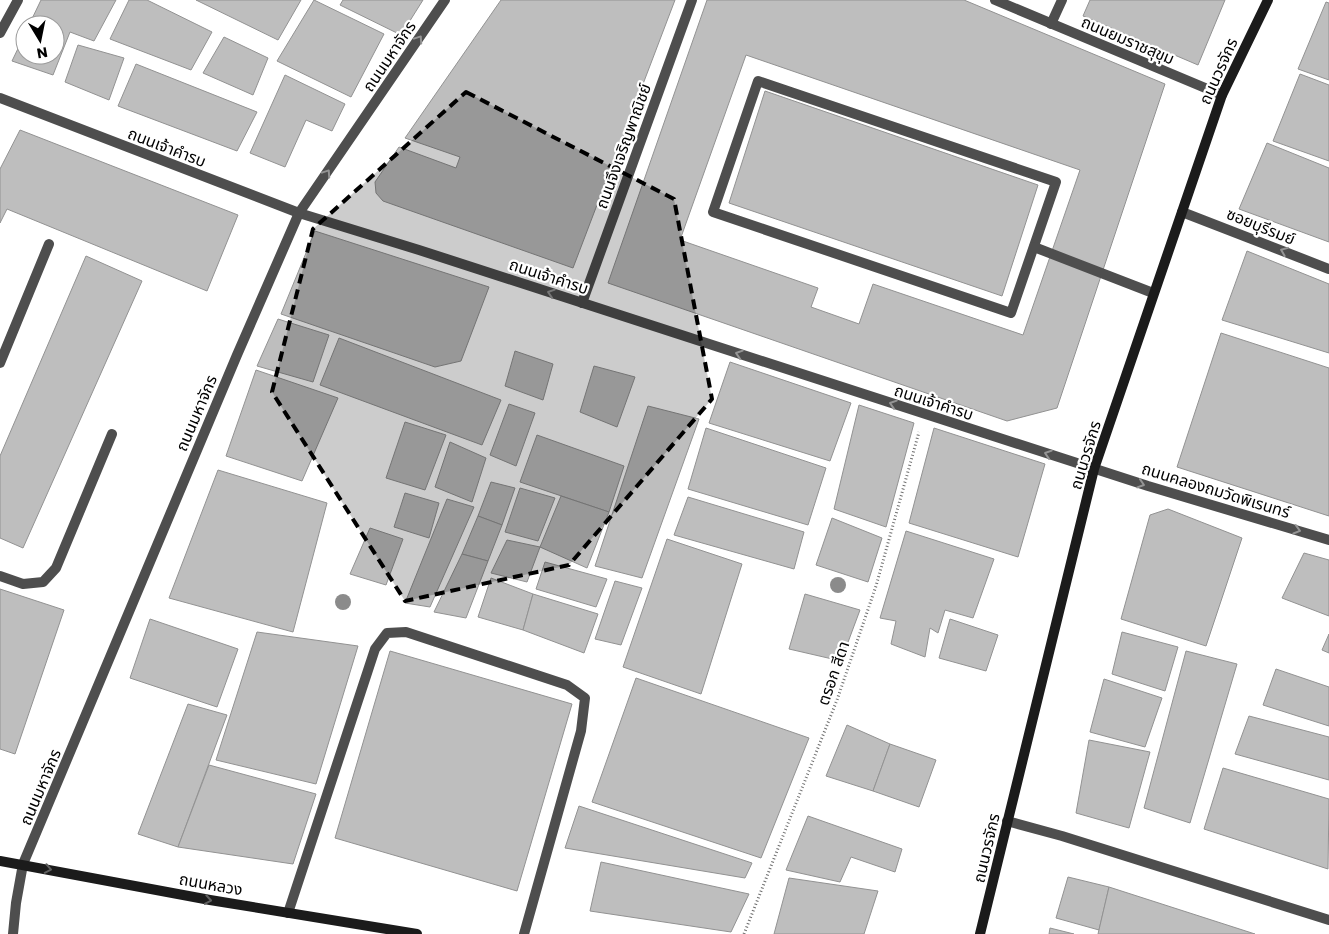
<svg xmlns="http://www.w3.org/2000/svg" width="1329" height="934" font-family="Poppins,'Noto Sans Thai',sans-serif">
<rect width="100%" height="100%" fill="#fff"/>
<g fill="#bebebe" stroke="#929292" fill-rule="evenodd">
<polygon points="41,0 116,0 94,41 70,32 53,75 12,61 25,34 25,55 55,55 55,25 29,25"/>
<polygon points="129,0 147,0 212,32 191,70 110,39"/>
<polygon points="196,0 301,0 278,40"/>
<polygon points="314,0 384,34 351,97 277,61"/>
<polygon points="343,0 423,0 401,35 340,5"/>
<polygon points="501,0 675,0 573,268 383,201 376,193 375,182 399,147 456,168 460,157 405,138"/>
<path d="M 707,0 L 964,0 L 1165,84 L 1057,408 L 1007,421 L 608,283 ZM 746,55 L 1080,170 L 1023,335 L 873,284 L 859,324 L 811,307 L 818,288 L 680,240 Z"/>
<polygon points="1090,0 1225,0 1198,65 1083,16"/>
<polygon points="1326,2 1329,3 1329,80 1298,69"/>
<polygon points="224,37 268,58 253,95 203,73"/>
<polygon points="78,45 124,58 109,100 65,82"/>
<polygon points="136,64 257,112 237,151 118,106"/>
<polygon points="1300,74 1329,85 1329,161 1273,141"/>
<polygon points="285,75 345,104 332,131 306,120 285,167 250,153"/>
<polygon points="765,91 1038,185 1002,296 729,203"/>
<polygon points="20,130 238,215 207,291 7,209 0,223 0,169"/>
<polygon points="1267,143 1329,168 1329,242 1239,209"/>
<polygon points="315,231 489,287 461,361 435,367 281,314"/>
<polygon points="1247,251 1329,284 1329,353 1222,320"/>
<polygon points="86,256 142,281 23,548 0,538 0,456"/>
<polygon points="278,319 329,335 313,382 257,366"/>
<polygon points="1221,333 1329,368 1329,516 1177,467"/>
<polygon points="339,338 501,400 482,445 320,385"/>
<polygon points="515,351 553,364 543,400 505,386"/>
<polygon points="730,362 851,403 830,461 709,423"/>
<polygon points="594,366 635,377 617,427 580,412"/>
<polygon points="256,370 338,398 302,481 226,456"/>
<polygon points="509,404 535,413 516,466 490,455"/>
<polygon points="859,405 914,423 886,527 834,509"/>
<polygon points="648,406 699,419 642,578 595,566"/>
<polygon points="405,422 446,435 425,490 386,478"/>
<polygon points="706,428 826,468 808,525 688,489"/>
<polygon points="934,428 1045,464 1018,557 909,523"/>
<polygon points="537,435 624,466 609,512 520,482"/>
<polygon points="450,442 486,458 472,502 435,487"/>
<polygon points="218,470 327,503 293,632 169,598"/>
<polygon points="491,482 515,488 502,525 478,516"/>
<polygon points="520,488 555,498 538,541 505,532"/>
<polygon points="405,493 439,503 429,538 394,527"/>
<polygon points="561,496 609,512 587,568 540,547"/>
<polygon points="688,497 804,532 794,569 674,535"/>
<polygon points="447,499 474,507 430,607 405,603"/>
<polygon points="1168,509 1242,538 1206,646 1121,619 1150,515"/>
<polygon points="478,516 502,525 488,561 462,554"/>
<polygon points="832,518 882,538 868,582 816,565"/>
<polygon points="370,528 403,539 386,585 350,574"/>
<polygon points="906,531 994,559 973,618 945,610 938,633 930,628 925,657 891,644 896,621 880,618"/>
<polygon points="667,539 742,564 701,694 623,667"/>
<polygon points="507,540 540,547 527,582 491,573"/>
<polygon points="1304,553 1329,560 1329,616 1282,598"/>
<polygon points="462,554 488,561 466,618 434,612"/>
<polygon points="545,562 607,579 596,607 536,589"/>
<polygon points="491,578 533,594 523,630 478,617"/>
<polygon points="615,581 642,588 621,645 595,639"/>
<polygon points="0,589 64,610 15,754 0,749"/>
<polygon points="533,594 598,614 584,653 523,630"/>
<polygon points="805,594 860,610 841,661 789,649"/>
<polygon points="150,619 238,649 217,707 130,678"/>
<polygon points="950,619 998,635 986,671 939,658"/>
<polygon points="257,632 358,646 316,784 216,760"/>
<polygon points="1122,632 1178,647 1165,691 1112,674"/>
<polygon points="1329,634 1329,653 1322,650"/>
<polygon points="390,651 572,704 517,891 335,838"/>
<polygon points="1186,651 1237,664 1190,823 1144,808"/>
<polygon points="1276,669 1329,687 1329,726 1263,705"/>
<polygon points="636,678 809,738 761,858 592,802"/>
<polygon points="1104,679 1162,698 1145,747 1090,732"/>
<polygon points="188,704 227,715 178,847 138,834"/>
<polygon points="1249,716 1329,737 1329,780 1235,754"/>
<polygon points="847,725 890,744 873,791 826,776"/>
<polygon points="1089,740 1150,752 1129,828 1076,813"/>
<polygon points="890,744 936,760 919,807 873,791"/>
<polygon points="209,765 316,794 293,864 178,847"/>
<polygon points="1223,768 1329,799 1328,869 1204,829"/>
<polygon points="579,806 752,863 745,878 565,848"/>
<polygon points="808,816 902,849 895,872 851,857 840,882 786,870"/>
<polygon points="601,862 749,894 731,932 590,911"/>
<polygon points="1068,877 1109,887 1099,930 1056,918"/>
<polygon points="789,878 878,891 864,934 774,934"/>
<polygon points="1109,887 1255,934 1098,934"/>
<polygon points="1050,928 1074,934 1049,934"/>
</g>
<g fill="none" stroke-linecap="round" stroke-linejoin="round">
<polyline stroke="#707070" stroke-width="3" stroke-dasharray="1 2.5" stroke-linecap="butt" points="744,934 837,700 876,586 919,432"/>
<g stroke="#4e4e4e" stroke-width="10">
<polygon points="758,81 1056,182 1011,313 713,212"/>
<polyline points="1034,247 1153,293"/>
<polyline points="0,363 49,244"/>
<polyline points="0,576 23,584 43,582 56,568 112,434"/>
<polyline points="1007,821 1062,836 1329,920"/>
<polyline points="288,913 375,649 387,633 406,632 567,685 585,698 581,731 524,934"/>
</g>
<g stroke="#4e4e4e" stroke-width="10">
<polyline points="995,0 1222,95"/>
<polyline points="1051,24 1062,0"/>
<polyline points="0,33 18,0"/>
<polyline points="0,98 299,213 419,250 1148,486 1329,540"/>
<polyline points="1182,212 1329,269"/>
<polyline points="582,303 692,0"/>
<polyline points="13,934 16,903 23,864 237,355 299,213 445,0"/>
</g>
<g stroke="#1b1b1b" stroke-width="10">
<polyline points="0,861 210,900 417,934"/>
<polyline points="980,934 1094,469 1222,95 1268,0"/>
</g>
</g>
<g fill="#8b8b8b">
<circle cx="838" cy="585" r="8"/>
<circle cx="343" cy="602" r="8"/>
</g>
<defs><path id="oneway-chevron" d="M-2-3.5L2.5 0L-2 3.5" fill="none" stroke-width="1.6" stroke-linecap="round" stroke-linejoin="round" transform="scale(1.25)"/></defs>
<g stroke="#959595">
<use href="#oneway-chevron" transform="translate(419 39) rotate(-56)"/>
<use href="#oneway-chevron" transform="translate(327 173) rotate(-56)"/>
<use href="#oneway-chevron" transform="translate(1284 251) rotate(-158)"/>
<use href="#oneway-chevron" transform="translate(551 293) rotate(-162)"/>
<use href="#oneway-chevron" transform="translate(739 354) rotate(-162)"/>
<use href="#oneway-chevron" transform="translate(893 404) rotate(-162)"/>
<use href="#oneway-chevron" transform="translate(1048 454) rotate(-162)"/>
<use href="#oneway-chevron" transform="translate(1141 484) rotate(18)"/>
<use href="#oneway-chevron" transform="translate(1297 530) rotate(16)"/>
</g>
<g stroke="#5f5f5f">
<use href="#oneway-chevron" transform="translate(48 869) rotate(11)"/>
<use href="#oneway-chevron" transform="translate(208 900) rotate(10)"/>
</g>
<path fill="#000" fill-opacity="0.2" stroke="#000" stroke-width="4" stroke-dasharray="10 6" stroke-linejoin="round" d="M 466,92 L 674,199 L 712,399 L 569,565 L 405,601 L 272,392 L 313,229 Z"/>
<g text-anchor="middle" stroke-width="4.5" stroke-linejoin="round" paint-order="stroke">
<g font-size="16" fill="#000" stroke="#fff">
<text transform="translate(1128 40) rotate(23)" y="6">ถนนยมราชสุขุม</text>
<text transform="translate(389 56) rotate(-56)" y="6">ถนนมหาจักร</text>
<text transform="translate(1218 71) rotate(-66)" y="6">ถนนวรจักร</text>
<text transform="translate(623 146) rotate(-70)" y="6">ถนนจึงเจริญพาณิชย์</text>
<text transform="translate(167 147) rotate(21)" y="6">ถนนเจ้าคำรบ</text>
<text transform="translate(1261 226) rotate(22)" y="6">ซอยบุรีรมย์</text>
<text transform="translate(549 276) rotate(18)" y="6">ถนนเจ้าคำรบ</text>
<text transform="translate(934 402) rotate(18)" y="6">ถนนเจ้าคำรบ</text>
<text transform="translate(196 413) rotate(-67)" y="6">ถนนมหาจักร</text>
<text transform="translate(1085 455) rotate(-73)" y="6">ถนนวรจักร</text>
<text transform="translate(1216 490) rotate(17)" y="6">ถนนคลองถมวัดพิเรนทร์</text>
<text transform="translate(833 673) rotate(-71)" y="6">ตรอก สีดา</text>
<text transform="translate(40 787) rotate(-67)" y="6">ถนนมหาจักร</text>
<text transform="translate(986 848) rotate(-77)" y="6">ถนนวรจักร</text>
<text transform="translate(211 884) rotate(10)" y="6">ถนนหลวง</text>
</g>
</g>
<g transform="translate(40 40) rotate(170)"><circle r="24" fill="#ffffff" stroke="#999999"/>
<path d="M0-4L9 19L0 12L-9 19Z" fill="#000000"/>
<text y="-8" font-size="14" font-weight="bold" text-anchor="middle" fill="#000000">N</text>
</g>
</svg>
